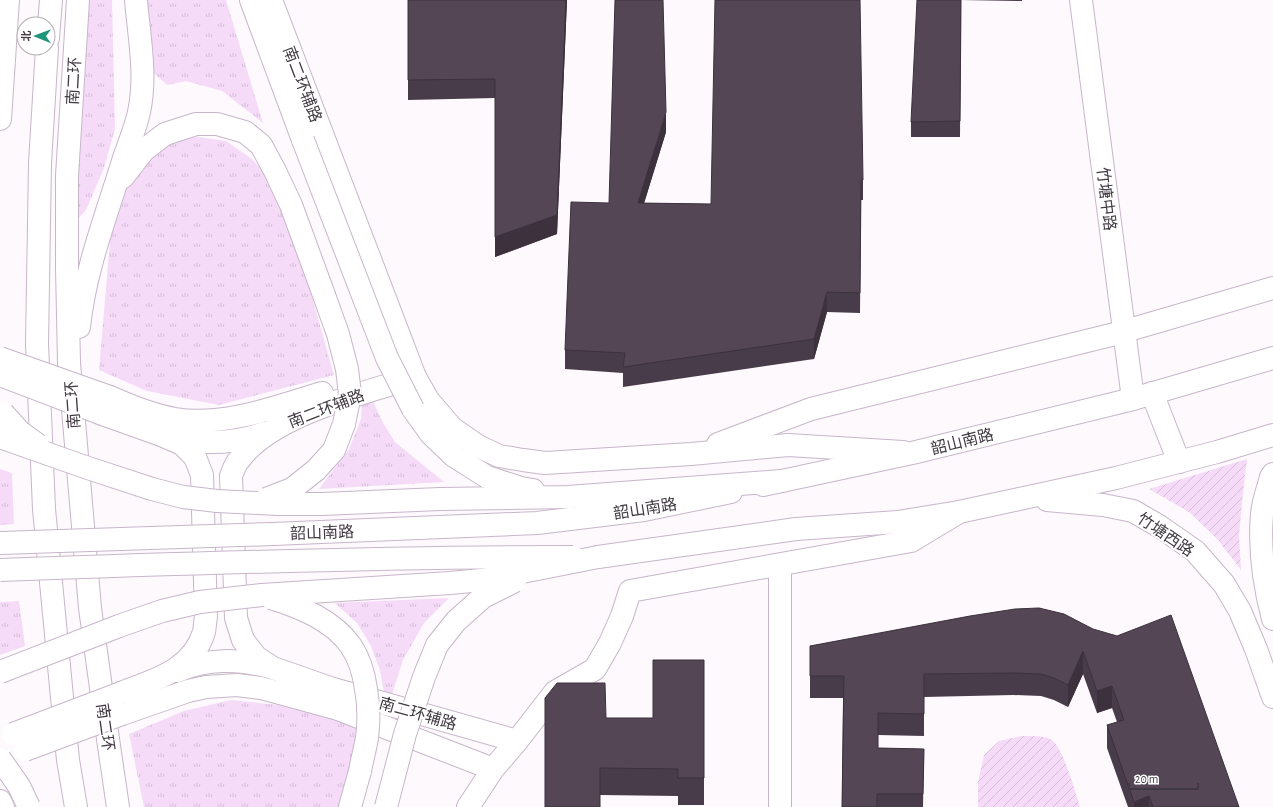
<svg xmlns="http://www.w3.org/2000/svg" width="1273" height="807" font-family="'Alegreya Sans','Noto Sans SC',sans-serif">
<defs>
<pattern id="grass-tufts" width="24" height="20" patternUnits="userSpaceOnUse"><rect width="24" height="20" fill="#f6dbf9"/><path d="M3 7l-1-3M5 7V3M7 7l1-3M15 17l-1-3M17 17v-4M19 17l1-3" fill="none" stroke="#d4bdd7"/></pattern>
<pattern id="garden-furrows" width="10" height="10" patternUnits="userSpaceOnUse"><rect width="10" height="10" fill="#f6dbf9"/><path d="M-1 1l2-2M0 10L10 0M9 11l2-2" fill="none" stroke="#d4bdd7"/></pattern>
</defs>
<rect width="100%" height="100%" fill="#fdf9fd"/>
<g fill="url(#grass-tufts)">
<polygon points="83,0 112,0 115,129 104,168 86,210 76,221"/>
<polygon points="145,0 226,0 263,123 222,91 186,81 167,85 148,68"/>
<polygon points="198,137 226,141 252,159 282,191 334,375 219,405 147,391 99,370 112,218 128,180 164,141"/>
<polygon points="363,379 382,421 395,442 444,482 319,489 349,449 361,419"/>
<polygon points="0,469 12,473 14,524 0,525"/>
<polygon points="449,598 424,623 403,660 387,710 380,670 371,646 357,623 335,603"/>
<polygon points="19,601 25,646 0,655 0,602"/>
<polygon points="231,700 279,705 335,719 358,728 340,807 144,807 129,734 184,711"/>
</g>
<g fill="url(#garden-furrows)">
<polygon points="1247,459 1243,493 1239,535 1241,570 1218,540 1189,512 1149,489"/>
<path d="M 1021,736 C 1029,736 1045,735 1052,740 C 1064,750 1075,792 1080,807 L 978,807 L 978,782 L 984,755 L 999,741 Z"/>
</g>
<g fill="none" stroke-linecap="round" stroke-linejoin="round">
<g stroke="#c7b6c9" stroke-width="24">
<g id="minor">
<polyline points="271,0 415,377 428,400 452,428 478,446 499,456 523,460 545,463 691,454 788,445 903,452"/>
<polyline points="1081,0 1133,399"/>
<path d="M 415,377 C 364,393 271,415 239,460 C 235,464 233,471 231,476 L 236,618 L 243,640 L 256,657 L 273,668 L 330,688 L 517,741"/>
<path d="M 110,397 C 131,406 152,415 175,419 C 223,427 276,407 322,393"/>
<path d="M 105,415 L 161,435 L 182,444 L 195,457 L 202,475 L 206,617 C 205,621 205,627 204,632 C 192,671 154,680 121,693"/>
<path d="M 172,437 C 202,444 234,444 264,433"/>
<polyline points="718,444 811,409 1115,334 1273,288"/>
<path d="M 177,671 C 209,658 237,659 270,667"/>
<polyline points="122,714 188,691 206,687 237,685 261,688 338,709 493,769"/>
<polyline points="0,801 3,807"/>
<polyline points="468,807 493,769 517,741 555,692 595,669 610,643 622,616 630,591 911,541 959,512"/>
<polyline points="780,807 780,565"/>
</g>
</g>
<g stroke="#c7b6c9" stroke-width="24">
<g id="major">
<polyline points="1152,393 1179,462"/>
<path d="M 1273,474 L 1271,477 C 1268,489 1263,501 1262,514 C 1259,549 1264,585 1273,619"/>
<polyline points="763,485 912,453 1133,399 1273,358"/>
<polyline points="1047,500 1103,505 1133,511 1159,526 1195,551 1224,584 1240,611 1256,649 1273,697"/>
<polyline points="273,534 537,523 644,510 731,492"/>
<polyline points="598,557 796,529 898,522 959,512 1116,478 1217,452 1273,435"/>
</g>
</g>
<g stroke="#c7b6c9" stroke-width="24">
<g id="highway">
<polyline points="78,0 67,176 67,268 69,363 90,608 109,746 118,807"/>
<polyline points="251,0 303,140"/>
<polyline points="48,38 51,0"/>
<polyline points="47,48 40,163 37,344 44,509 68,760 76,807"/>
<polyline points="0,119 8,0"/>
<polyline points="123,177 144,150 165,134 196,124 217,124 245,132 261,145 275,171 291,205 324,295"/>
<path d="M 79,327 C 85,269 107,214 124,158 C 129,143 136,127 139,112 C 147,75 139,37 136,0"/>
<polyline points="413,409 431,434 454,456 487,477 521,488 533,490"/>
<polyline points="440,499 568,497 781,481"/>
<polyline points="350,807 360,771"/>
</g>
</g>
<use href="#minor" stroke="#fff" stroke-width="22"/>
<use href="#major" stroke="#fff" stroke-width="22"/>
<use href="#highway" stroke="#fff" stroke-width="22"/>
<g stroke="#c7b6c9" stroke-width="24" stroke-linecap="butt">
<g id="minor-bridge">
<polyline points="0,358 110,397"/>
<polyline points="0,375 105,415"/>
<polyline points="13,734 121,693"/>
<polyline points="25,750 122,714"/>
</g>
</g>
<g stroke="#c7b6c9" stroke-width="24" stroke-linecap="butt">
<g id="major-bridge">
<polyline points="0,543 273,534"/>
<path d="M 0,570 C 191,563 382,557 573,557"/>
</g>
</g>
<g stroke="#c7b6c9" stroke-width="24" stroke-linecap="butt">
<g id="highway-bridge">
<polyline points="303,140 387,358 413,409"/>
<polyline points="3,413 20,432 38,445"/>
<polyline points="0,437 88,468 152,489 183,497 217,501 278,504 322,504 440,499"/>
<polyline points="266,499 292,489 316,470 334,450 344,424 350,394 347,369 338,334 324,295"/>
<path d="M 271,598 C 300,607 333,620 351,646 C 359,658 364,674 366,689 C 369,705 369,722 367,738 C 365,749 362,760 360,771"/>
<polyline points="0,672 119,626 162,611 200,602 262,595 450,583 482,580 598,557"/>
<polyline points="0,759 19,786 29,807"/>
<polyline points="386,807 405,734 424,677 437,645 456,621 483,597 515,581"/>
</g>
</g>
<use href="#minor-bridge" stroke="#fff" stroke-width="22"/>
<use href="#major-bridge" stroke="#fff" stroke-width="22"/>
<use href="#highway-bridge" stroke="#fff" stroke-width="22"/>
</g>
<g fill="#493c4a">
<polygon points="408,0 567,0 557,234 495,257 495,98 408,100"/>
<polygon points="961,0 960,137 911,137 911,122"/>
<polygon points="961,0 1022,0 1022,1"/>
<polygon points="666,132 644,203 711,204 863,180 863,200 861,200 860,313 827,312 814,359 623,387 623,373 565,369 565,350 609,203"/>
<polygon points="1039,608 1239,807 1128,807 1107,748 1107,725 1117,722 1112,708 1097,713 1083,674 1068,707 1054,700 1041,696 1013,695 924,697 924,736 878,735 878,748 924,749 923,807 842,807 843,698 810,698 810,646"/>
<polygon points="704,660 704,805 678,805 678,796 600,795 545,807 606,718 653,718"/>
</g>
<g fill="#3c313c">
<polygon points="566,0 567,0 557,234 495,257 495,237"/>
<polygon points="666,112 666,132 638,223 638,203"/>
<polygon points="827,292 827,312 814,359 814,339"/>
<polygon points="1083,651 1083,674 1068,707 1068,685"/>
<polygon points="1112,686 1112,708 1097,713 1097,691"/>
<polygon points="1149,796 1149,807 1134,807 1134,802"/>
</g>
<g fill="#554656" stroke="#3c313c">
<polygon points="408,0 566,0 557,215 495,237 495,79 408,80"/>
<polygon points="615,0 663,0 666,112 638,203 711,204 715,0 860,0 863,180 861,180 860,293 827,292 814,339 623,367 625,353 565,350 571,202 609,203"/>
<polygon points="917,0 961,0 960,121 911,122"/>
<polygon points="1039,608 1064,614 1093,629 1117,636 1171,615 1239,807 1153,807 1149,796 1134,802 1107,725 1124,720 1112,686 1097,691 1083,651 1068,685 1054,678 1041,674 1013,673 924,674 924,714 878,713 878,748 924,749 923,794 877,794 877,807 842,807 844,676 810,676 810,646 970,616 1015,609"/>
<polygon points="653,660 704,660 704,778 678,778 678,769 600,768 600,807 545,807 545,698 557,683 605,683 606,718 653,718"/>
</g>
<g text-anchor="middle" stroke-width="4" stroke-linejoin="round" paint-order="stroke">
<g font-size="16" fill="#413a42" stroke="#fff">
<text transform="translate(73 81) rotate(-87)" y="6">南二环</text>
<text transform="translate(303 84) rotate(69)" y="6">南二环辅路</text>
<text transform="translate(1107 199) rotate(83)" y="6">竹塘中路</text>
<text transform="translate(72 405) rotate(-94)" y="6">南二环</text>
<text transform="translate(326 408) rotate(-21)" y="6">南二环辅路</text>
<text transform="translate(962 441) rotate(-14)" y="6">韶山南路</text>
<text transform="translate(645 508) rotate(-9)" y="6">韶山南路</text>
<text transform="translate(322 532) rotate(-2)" y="6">韶山南路</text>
<text transform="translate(1166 534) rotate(34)" y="6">竹塘西路</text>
<text transform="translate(418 713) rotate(16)" y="6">南二环辅路</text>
<text transform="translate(106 727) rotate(82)" y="6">南二环</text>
</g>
</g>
<g transform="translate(36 36) rotate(271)"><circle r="19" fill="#ffffff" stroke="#b3b0b3"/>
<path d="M0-3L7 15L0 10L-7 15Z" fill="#1e957a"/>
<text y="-6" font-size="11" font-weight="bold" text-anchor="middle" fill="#413a42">北</text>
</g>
<path d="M1129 783v6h69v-6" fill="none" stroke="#413a42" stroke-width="2"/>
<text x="1135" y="783" font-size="12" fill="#413a42" stroke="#ffffff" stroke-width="3" paint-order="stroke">20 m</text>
</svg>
